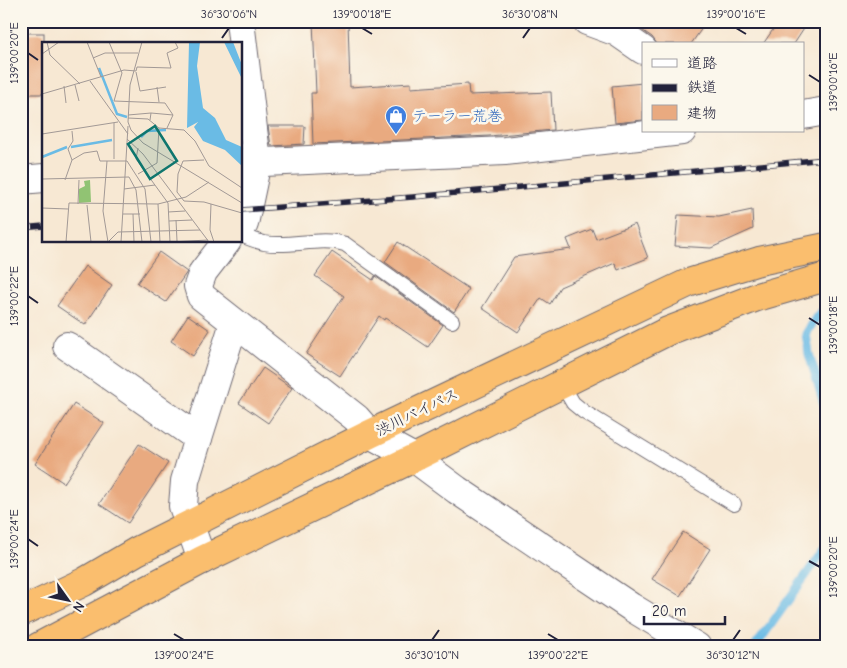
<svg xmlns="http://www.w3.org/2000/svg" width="847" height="668" font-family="'Comic Neue','Klee One',sans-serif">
<rect width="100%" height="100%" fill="#fbf7ec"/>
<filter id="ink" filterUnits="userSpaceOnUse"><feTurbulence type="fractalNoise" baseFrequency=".02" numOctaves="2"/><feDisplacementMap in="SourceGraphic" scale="10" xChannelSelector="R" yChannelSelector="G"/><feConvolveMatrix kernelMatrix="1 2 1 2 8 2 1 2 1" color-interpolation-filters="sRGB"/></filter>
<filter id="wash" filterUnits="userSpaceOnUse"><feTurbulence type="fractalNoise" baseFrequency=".0096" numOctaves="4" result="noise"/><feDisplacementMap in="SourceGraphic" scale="20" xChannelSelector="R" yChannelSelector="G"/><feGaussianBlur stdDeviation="1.12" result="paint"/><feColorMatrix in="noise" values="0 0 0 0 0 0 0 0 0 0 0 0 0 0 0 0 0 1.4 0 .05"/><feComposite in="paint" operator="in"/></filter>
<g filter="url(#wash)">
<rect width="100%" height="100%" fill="#f7e8d3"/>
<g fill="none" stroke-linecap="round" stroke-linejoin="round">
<g stroke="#6abbe5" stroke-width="9">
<polyline points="826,308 817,316 806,334 809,354 826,410"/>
<polyline points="755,647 826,547"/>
</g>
</g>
<g id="blocks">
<g fill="#e9aa80">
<polygon points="313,21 348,21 350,87 411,83 411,88 468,84 469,95 551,92 553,130 489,136 313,144 311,93 316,93"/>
<polygon points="629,21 707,21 691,44 657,44 652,37"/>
<polygon points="779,21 809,21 794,44 763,44"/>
<rect x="21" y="33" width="23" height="61"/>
<polygon points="643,83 643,120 615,123 612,86"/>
<polygon points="268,126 305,126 304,144 271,146"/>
<polygon points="752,210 753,229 711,248 675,246 678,215 719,217"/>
<polygon points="635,224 648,258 618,270 615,263 560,287 550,304 541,298 518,332 482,308 514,257 571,249 567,239 592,229 596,239"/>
<polygon points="398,242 469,289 454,312 385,262"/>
<polygon points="159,252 187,272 166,302 137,283"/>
<polygon points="332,252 373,280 375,276 443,325 428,347 385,318 384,320 379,316 340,376 306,354 344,296 315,276"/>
<polygon points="85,266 112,285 85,325 57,306"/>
<polygon points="188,315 210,330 193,356 171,341"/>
<polygon points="263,368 292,388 268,423 239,403"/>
<polygon points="74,404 104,423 64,483 35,464"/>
<polygon points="139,444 168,463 128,523 99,504"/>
<polygon points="683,532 710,549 680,596 652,579"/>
</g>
</g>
</g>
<g filter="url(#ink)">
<use href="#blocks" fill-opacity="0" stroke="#6d6770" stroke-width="1"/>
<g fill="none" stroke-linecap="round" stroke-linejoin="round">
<g stroke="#6d6770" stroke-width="16">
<g id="service">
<path d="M 241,235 C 248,238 256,241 264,243 C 291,248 319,236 345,244 L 452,321"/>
<polyline points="562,384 573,403 584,412 734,504"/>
</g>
</g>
<g stroke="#6d6770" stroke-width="30">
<g id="minor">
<polyline points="240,21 257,162 244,224 241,227"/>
<polyline points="587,21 617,32 643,50"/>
<polyline points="803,115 826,111"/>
<polyline points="241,163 505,151 682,131"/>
<polyline points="21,180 44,178"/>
<polyline points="227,241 203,272 198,286 201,296 356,418 370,434 414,458 457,490 631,607 697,647"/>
<polyline points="67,346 198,438 185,481 183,506 202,560"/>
<polyline points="198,438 234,323"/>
</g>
</g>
<g stroke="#6d6770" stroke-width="30">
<g id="trunk">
<polyline points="21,612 84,582 137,551 370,434 688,283 759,261 826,247"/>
<polyline points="38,647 202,560 414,458 668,331 757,297 826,277"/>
</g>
</g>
<use href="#service" stroke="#fff" stroke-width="14"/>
<use href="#minor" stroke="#fff" stroke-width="28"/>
<use href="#trunk" stroke="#fabe6e" stroke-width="28"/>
<g stroke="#22223b" stroke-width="5.5">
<g id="rail">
<polyline points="241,210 413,197 826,159"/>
<polyline points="21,228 44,226"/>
</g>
</g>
<use href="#rail" stroke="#fbf7ec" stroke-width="4" stroke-dasharray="11" stroke-linecap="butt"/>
</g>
</g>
<path fill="none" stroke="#22223b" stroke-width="2" d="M 362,28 L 372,34M 736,28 L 746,34M 222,38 L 229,28M 523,38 L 530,28M 28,53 L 38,60M 809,75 L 820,82M 28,296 L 38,303M 809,318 L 820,325M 28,539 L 38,546M 809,561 L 820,567M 174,634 L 184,640M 548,634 L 558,640M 432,640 L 439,630M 733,640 L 740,630"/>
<defs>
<g id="shop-pin" transform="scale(1.125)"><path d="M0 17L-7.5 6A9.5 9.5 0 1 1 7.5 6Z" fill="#3f7fe0" stroke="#fbf7ec"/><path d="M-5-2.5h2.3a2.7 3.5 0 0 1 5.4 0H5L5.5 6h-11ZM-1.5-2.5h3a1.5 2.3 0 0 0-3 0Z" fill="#fff"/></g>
</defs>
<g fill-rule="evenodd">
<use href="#shop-pin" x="396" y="116"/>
</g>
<g text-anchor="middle" stroke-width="5" stroke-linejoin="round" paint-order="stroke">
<g font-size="15" fill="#366cbe" stroke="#fbf7ec" text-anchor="start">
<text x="412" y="121">テーラー荒巻</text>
</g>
<g font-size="15" fill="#22223b" stroke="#fbf7ec">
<text transform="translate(417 412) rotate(-26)" y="5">渋川バイパス</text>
</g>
</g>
<g transform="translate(42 42)">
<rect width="200" height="200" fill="#f7e8d3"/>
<path d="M 48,138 L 49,160 L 37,161 L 37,147 L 43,144 L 42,139 Z" fill="#91c373"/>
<path d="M 147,0 L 158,0 L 155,24 L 161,66 L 173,76 L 184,98 L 200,105 L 200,124 L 183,108 L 161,99 L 152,85 L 156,80 L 145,86 ZM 182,0 L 191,0 L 200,23 L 200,37 Z" fill="#6abbe5"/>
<path fill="none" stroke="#6abbe5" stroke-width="2.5" d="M 57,26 L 75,72 L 85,75M 99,95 L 105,89 L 124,88M 29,105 L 70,98M 0,115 L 25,105"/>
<path fill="none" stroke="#a29996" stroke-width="1" d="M 5,0 L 8,13 L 38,42M 45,0 L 59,35M 67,0 L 80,31 L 72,59 L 123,61 L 131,73 L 125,86M 100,0 L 88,43 L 86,80 L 89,88 L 101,101 L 200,161M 0,12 L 17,0M 51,16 L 63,11 L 96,11M 94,30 L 98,49 L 124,45M 48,39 L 86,92M 33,43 L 37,59M 22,44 L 24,61M 115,45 L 117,60M 0,52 L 82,28 L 94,29 L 95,25 L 129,26 L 125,11 L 136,6 L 133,0M 86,73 L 109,71M 86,76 L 106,77 L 117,86 L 142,88 L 153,99 L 167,124 L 200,146M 108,78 L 109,71 L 131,73M 0,92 L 76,80M 85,97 L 101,112 L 167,200M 96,106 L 94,117 L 126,161 L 128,200 L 166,198M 72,117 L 72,81M 30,118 L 26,107 L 31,99 L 30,89M 162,118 L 141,119 L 136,132 L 135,150 L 142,159 L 162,160 L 200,171M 65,119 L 61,169 L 66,200M 96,132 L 115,121 L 117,86M 0,137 L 87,135 L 94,148 L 100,200M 23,138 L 30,118 L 42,111 L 55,109 L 58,119 L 85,119 L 103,147 L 109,200M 82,147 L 113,143M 36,162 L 37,138M 116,162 L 118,200M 169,162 L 168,188 L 172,200M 45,163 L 49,200M 0,166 L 26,167M 126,170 L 143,169M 81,172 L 98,172M 91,172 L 92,200M 134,178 L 135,199M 127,179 L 150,178M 24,200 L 27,161 L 116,162 L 144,155 L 167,140M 66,200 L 76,190 L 158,188M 79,200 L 86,84"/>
<path fill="#0f766e" fill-opacity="0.15" stroke="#0f766e" stroke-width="2.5" d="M 113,84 L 135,119 L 108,137 L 86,102 Z"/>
<rect width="200" height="200" fill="none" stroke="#22223b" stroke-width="2.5"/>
</g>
<rect width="847" height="668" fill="none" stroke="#fbf7ec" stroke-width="55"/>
<rect x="642" y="42" width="162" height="90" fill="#fbf7ec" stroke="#a4a2a5"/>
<rect x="652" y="59" width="25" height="8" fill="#ffffff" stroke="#a4a2a5"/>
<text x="687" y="68" font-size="15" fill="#22223b">道路</text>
<rect x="652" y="84" width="25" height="8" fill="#22223b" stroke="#a4a2a5"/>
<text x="687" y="92" font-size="15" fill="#22223b">鉄道</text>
<rect x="652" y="105" width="25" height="15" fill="#e9aa80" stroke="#a4a2a5"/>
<text x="687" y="118" font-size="15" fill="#22223b">建物</text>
<g transform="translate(68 600) rotate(123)" stroke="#fbf7ec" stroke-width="4" paint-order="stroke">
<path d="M0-4L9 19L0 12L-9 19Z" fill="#22223b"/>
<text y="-8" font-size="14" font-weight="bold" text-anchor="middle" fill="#22223b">N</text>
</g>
<path d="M644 616v8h81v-8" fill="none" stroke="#22223b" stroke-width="2.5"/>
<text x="652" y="616" font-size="15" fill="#22223b" stroke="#fbf7ec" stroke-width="4" paint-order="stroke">20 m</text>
<rect x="28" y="28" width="792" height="612" fill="none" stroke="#22223b" stroke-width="2"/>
<g font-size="12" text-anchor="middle" fill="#22223b">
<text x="229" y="18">36°30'06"N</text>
<text x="362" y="18">139°00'18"E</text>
<text x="530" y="18">36°30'08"N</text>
<text x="736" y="18">139°00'16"E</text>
<text transform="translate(14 53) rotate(-90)" y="4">139°00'20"E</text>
<text transform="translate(833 82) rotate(-90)" y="4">139°00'16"E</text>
<text transform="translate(14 296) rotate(-90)" y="4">139°00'22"E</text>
<text transform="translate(833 325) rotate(-90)" y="4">139°00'18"E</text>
<text transform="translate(14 539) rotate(-90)" y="4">139°00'24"E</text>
<text transform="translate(833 567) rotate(-90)" y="4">139°00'20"E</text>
<text x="184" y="659">139°00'24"E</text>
<text x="432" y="659">36°30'10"N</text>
<text x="558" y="659">139°00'22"E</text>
<text x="733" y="659">36°30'12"N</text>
</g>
</svg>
